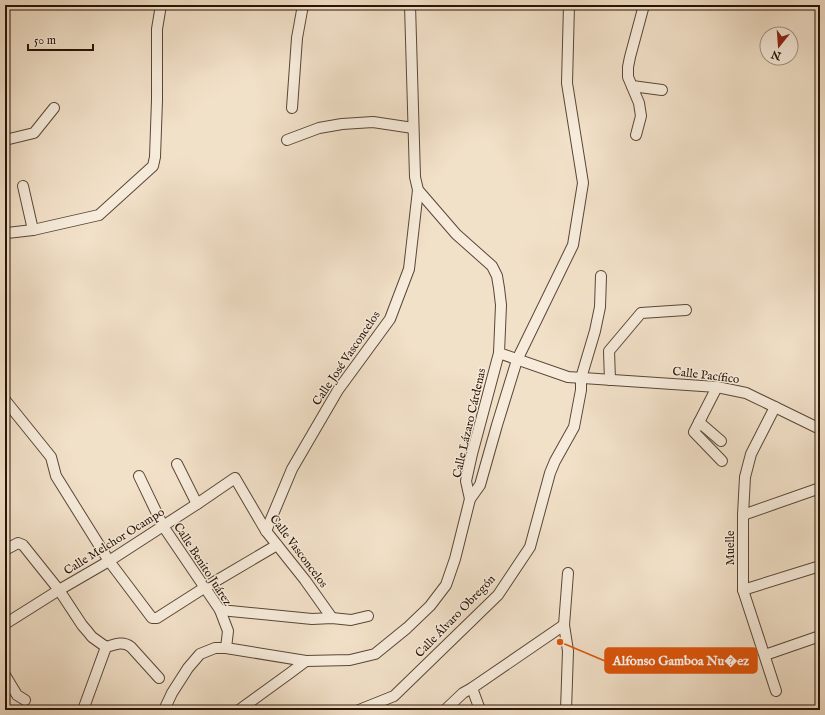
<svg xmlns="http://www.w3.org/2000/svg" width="825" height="715" font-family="'IM FELL English',serif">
<rect width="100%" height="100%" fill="#f2e1c9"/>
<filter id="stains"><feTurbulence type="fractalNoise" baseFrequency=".005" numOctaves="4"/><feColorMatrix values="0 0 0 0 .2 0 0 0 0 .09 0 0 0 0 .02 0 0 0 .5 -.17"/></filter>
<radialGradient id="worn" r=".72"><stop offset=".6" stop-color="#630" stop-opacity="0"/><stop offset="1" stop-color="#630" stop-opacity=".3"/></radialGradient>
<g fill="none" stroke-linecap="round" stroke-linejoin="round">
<g stroke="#5a4637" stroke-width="12">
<g id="minor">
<polyline points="410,5 415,177 418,190 456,234 492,266 497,276 499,288 501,305 499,353 568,377 717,387 746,393 775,407 820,429"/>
<polyline points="632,86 662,90"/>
<polyline points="292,108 297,38 303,5"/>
<polyline points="636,135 641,116 639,103 628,77 628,67 630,57 644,5"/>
<polyline points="5,140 34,133 54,108"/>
<polyline points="287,140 319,128 342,124 373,122 413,128"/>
<polyline points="23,186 33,230"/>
<polyline points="5,232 7,233 33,230 99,215 153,166 155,157 157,100 157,29 161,5"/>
<polyline points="610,380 609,351 641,313 686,310"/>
<polyline points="717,387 694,432 722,461"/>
<polyline points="5,400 51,457 56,476 109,561 152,618 157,618 204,588 277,545"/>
<polyline points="775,407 751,454 745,477 743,515 743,590 776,691"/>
<polyline points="699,422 721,441"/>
<polyline points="177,464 197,504"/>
<polyline points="139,476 163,526 220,610 228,631 226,648"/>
<polyline points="470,499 466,481 472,454 499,353"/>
<polyline points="743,515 820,488"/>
<polyline points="266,531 292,469 338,390 390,319 409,269 418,190"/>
<polyline points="5,550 18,543 23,545 59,590 82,625 88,632 92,637 106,647"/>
<polyline points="743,590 820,566"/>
<polyline points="220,610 312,619 332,618 351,620 368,616"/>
<polyline points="5,624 59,590 109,561 197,504 235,478 266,531 305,580 332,618"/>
<path d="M 106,647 C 116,644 123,641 131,647 L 159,678"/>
<polyline points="765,655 820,636"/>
<polyline points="5,675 17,695 25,700"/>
<polyline points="472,688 480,710"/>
<polyline points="83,710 106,647"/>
<polyline points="164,710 172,693 188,668 200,654 215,648 226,648 306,661 350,660 375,654 407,628 430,606 446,585 455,559 470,499 480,485 497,425 517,360 573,245 583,183 567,83 569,5"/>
<polyline points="239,710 290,673 306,661"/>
<polyline points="359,710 394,696 498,595 530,547 550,473 555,461 574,427 581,390 581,378 595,331 600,307 601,276"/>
<polyline points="445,710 463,693 472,688 564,625"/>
<polyline points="566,710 568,651 564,625 568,573"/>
</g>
</g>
<use href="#minor" stroke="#f7ecdc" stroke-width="10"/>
</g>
<g text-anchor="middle" stroke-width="3" stroke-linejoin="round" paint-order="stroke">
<g font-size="12" fill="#271306" stroke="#f7ecdc">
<text transform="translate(346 358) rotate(-56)" y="4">Calle José Vasconcelos</text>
<text transform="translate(706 375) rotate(7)" y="4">Calle Pacífico</text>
<text transform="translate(469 423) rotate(-77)" y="4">Calle Lázaro Cárdenas</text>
<text transform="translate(114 541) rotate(-32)" y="4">Calle Melchor Ocampo</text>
<text transform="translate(730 548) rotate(-90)" y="4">Muelle</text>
<text transform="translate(299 551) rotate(53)" y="4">Calle Vasconcelos</text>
<text transform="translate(203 564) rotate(57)" y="4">Calle Benito Juárez</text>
<text transform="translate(455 616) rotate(-46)" y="4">Calle Álvaro Obregón</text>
</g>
</g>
<path fill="none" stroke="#de560c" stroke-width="1.5" d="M560 642L605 661"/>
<circle fill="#de560c" stroke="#f7ecdc" stroke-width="1.5" cx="560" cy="642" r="4"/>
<rect fill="#de560c" stroke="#de560c" stroke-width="1.5" x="605" y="648" width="152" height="25" rx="4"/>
<g font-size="13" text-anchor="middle" font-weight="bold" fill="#fff">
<text x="681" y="665">Alfonso Gamboa Nu�ez</text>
</g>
<rect width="825" height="715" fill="none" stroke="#f2e1c9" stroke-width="20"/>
<rect x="6" y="6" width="813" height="703" fill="none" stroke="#271306" stroke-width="2"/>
<rect x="10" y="10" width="805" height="695" fill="none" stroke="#271306"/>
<g transform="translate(779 46) rotate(197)"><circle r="19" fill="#f7ecdc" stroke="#a49586"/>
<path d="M0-3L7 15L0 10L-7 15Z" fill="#8f2418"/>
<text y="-6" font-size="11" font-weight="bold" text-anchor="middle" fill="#271306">N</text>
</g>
<path d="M28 44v6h65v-6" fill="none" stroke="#271306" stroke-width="2"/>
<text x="34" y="44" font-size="12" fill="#271306" stroke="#f7ecdc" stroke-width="3" paint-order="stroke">50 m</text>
<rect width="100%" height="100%" filter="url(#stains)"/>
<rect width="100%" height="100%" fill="url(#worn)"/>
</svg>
